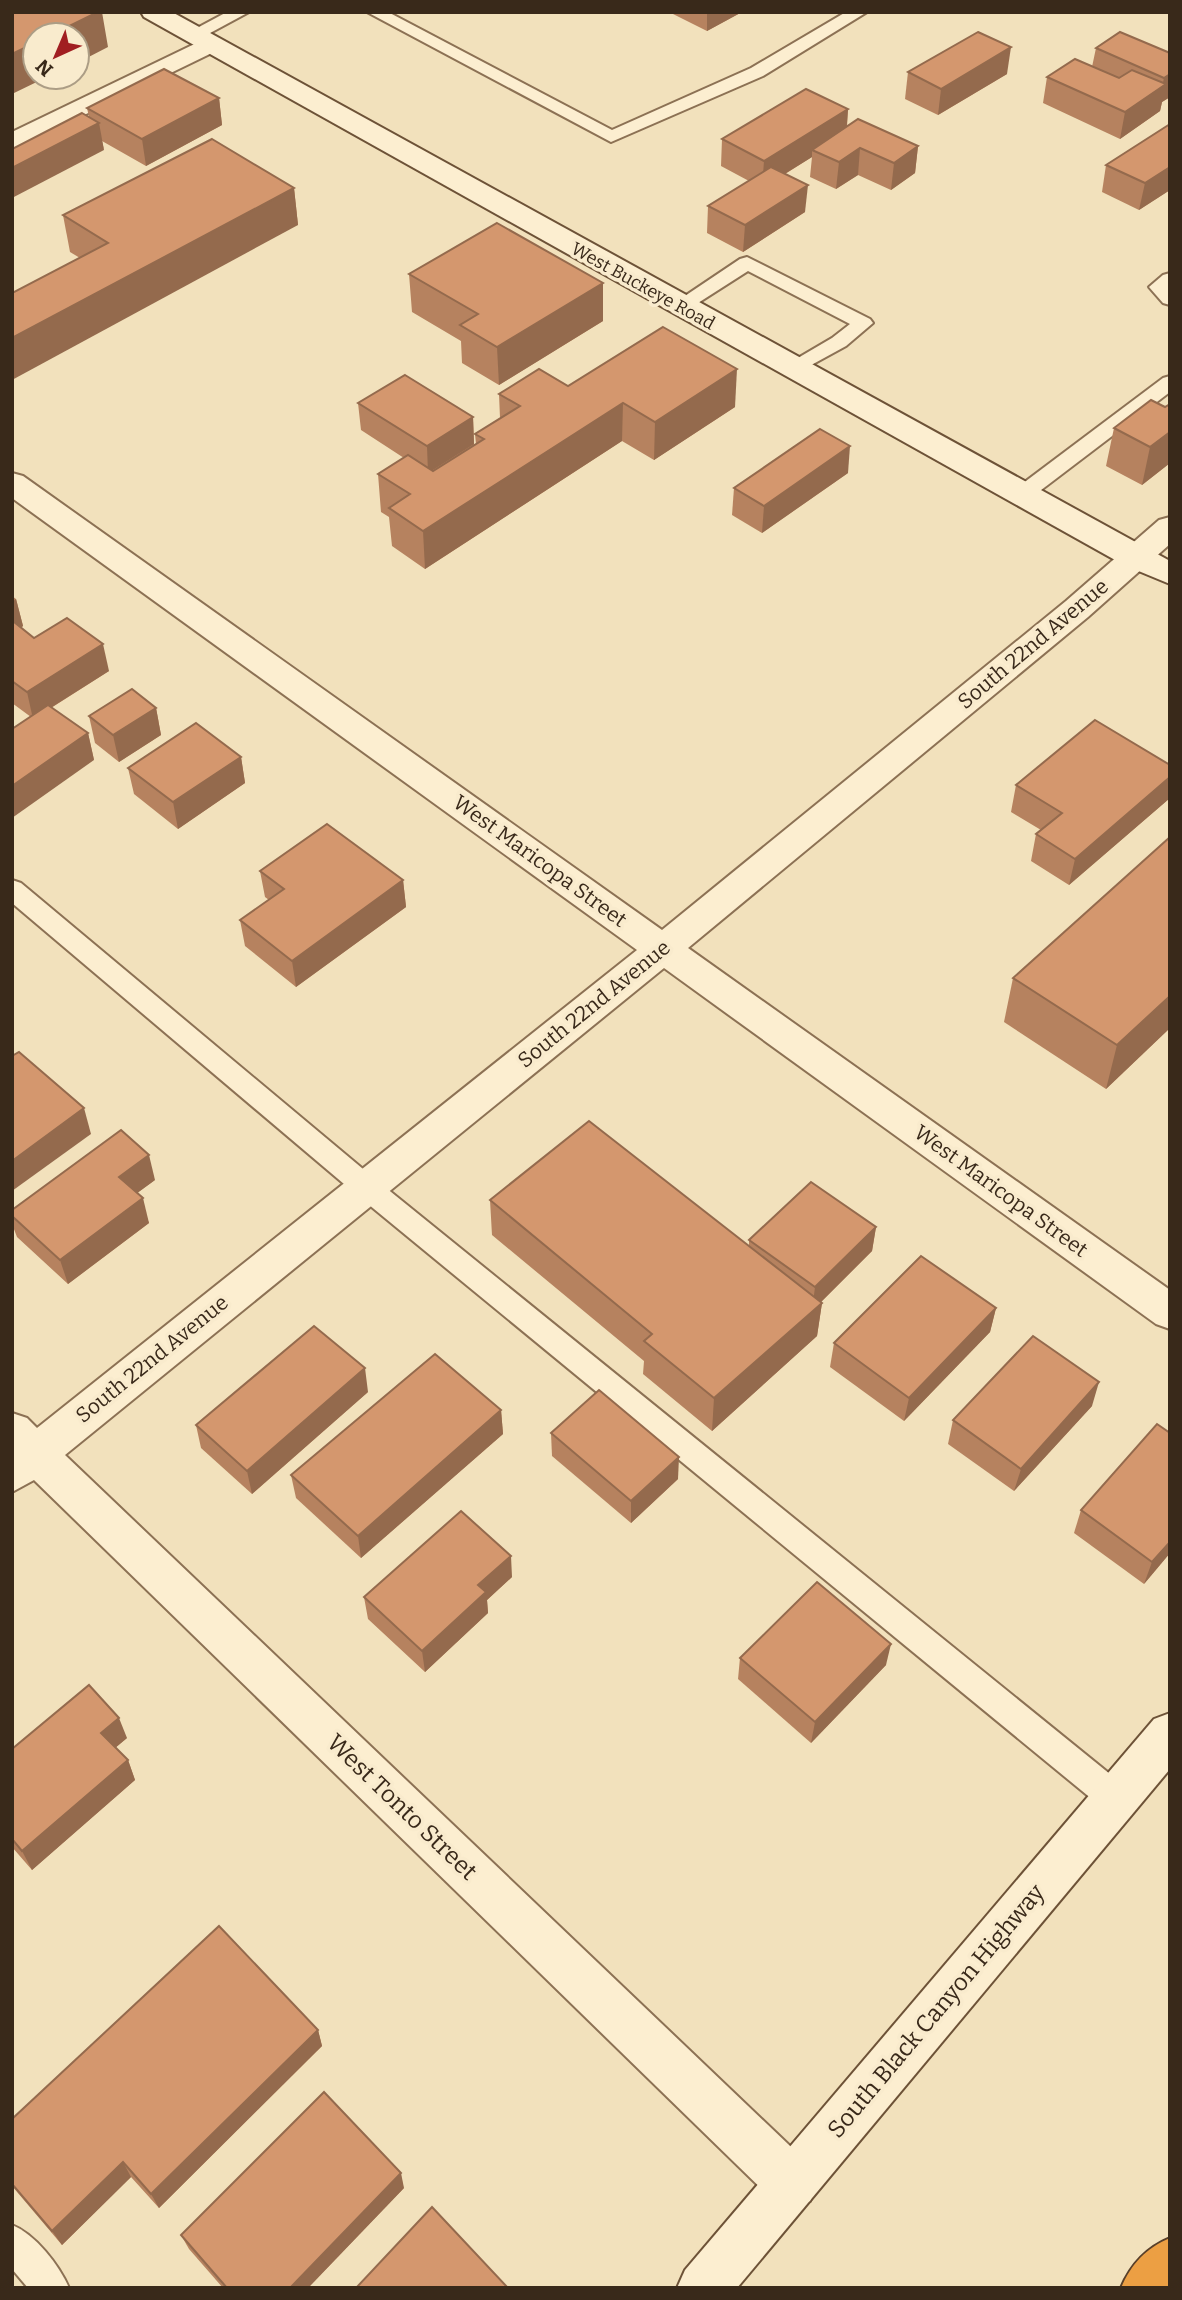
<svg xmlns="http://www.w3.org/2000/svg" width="1182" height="2300" font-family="Bitter,serif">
<rect width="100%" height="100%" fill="#f2e1bc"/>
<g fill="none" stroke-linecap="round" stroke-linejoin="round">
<g stroke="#8c7154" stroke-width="4">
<g id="lane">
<polygon points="227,12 249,12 199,39 187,39 184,35"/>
<polygon points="367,12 388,12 612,130 751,68 846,12 867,12 763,76 611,142"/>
<polygon points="747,257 870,319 873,323 846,346 793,375 786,373 783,369 786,365 832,338 850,324 748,271 687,310 673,310 670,306 740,259"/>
<polygon points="1170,273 1170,305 1163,303 1149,287 1163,275"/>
<polygon points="1170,376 1170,392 1028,500 1014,500 1011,495 1014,490 1163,378"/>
<polygon points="12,880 21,883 375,1179 1126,1787 1131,1798 1126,1809 1115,1813 1104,1809 357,1195 12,903"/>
<path d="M 12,2225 C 35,2234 59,2265 69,2288 L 28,2288 L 12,2269 Z"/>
</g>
</g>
<g stroke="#8c7154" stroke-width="4">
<g id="street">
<polygon points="209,37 218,40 222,45 218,50 12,150 12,132"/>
<polygon points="12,473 23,476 662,930 1066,601 1159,520 1170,517 1170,544 1088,617 688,948 1170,1290 1170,1329 1156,1324 664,968 65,1455 810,2165 817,2183 810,2201 792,2208 774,2201 34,1480 12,1492 12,1413 27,1418 37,1428 637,950 12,498"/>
</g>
</g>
<g stroke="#6d5237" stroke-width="4">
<g id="secondary">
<polygon points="141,12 172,12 1170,561 1170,584 1124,565 144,17"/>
<polygon points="1170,1713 1170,1769 737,2288 677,2288 685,2270 1154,1719"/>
</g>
</g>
<g stroke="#583f29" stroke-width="4">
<path id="highway" d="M 1170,2238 L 1170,2288 L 1121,2288 C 1131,2264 1146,2248 1170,2238 Z"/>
</g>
<use href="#lane" fill="#fceed0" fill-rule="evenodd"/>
<use href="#street" fill="#fceed0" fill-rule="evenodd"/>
<use href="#secondary" fill="#fceed0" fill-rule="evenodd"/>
<use href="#highway" fill="#ec9f43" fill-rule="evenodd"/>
</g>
<g fill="#b6825f">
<polygon points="669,12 742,12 707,31"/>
<polygon points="1096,48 1170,53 1170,97 1162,102 1160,111 1120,139 1043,103 1047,77 1092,67"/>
<polygon points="908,72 1007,74 938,115 905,99"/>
<polygon points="219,98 222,125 146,166 102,141 104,150 89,117 87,108"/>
<polygon points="848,109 847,127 918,146 915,173 891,190 858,175 836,189 810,177 812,157 785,174 805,212 743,252 707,233 708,206 749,181 721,166 722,139"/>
<polygon points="1170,124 1170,190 1139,210 1102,192 1106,165"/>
<polygon points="294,188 298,225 80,258 70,252 63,215"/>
<polygon points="409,274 603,283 603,321 499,385 462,363 461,341 412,312"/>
<polygon points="568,386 735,407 654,460 622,441 425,569 392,546 389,517 381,512 378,474 404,458 361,430 358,403 473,417 474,444 476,444 475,434 500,418 499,394"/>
<polygon points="1170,404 1170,463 1142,485 1106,466 1114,428 1165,407"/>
<polygon points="848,473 762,533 732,515 734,488"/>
<polygon points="12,596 16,599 23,626 21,628 34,638 109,671 51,708 88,733 94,760 31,717 12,703"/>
<polygon points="156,708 161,735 119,762 95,743 89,716"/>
<polygon points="241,757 245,783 178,829 134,794 128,768"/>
<polygon points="1170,765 1170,798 1069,885 1031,861 1036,834 1041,830 1011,812 1016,785"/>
<polygon points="260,871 403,880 406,907 296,987 245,946 240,920 269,900 265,897"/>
<polygon points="1013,978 1170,1028 1106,1089 1004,1022"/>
<polygon points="155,1180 137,1193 149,1223 68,1284 17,1237 12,1224 12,1210"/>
<polygon points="490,1200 749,1246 749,1240 876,1227 872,1251 821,1302 822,1303 817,1336 712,1431 643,1374 644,1361 492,1235"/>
<polygon points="996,1308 990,1332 904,1421 830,1367 834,1343"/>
<polygon points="368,1392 252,1494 201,1448 196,1425"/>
<polygon points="1092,1406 1014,1491 948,1444 953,1420"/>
<polygon points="501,1410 503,1434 361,1558 296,1498 291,1475"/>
<polygon points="551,1433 678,1479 631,1523 552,1456"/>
<polygon points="1170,1433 1170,1553 1144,1584 1074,1533 1081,1510"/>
<polygon points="512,1577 487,1600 488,1613 425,1672 368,1619 364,1597"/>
<polygon points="740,1658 886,1665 811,1743 738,1679"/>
<polygon points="127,1738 115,1748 128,1760 135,1780 32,1870 12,1847 12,1749"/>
<polygon points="318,2030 322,2046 159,2208 131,2177 62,2245 12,2186 12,2119"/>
<polygon points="404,2188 308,2288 223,2288 189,2249 181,2235"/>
</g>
<g fill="#946a4d">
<polygon points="98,12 102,12 108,47 77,63 77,35 51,35"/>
<polygon points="707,12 742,12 707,31"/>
<polygon points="35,43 35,77 47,77 12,94 12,54"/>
<polygon points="1011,47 1007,74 938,115 941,89"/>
<polygon points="1170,74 1170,97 1162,102 1160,111 1120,139 1125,112 1162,87 1164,78"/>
<polygon points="219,98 222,125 146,166 142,139"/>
<polygon points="848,109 846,136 812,150 812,157 762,188 764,161"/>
<polygon points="99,123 104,150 12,198 12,168"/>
<polygon points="918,146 915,173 891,190 894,163"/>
<polygon points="860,148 858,175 836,189 839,162"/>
<polygon points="1170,167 1170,190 1139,210 1145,183"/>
<polygon points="808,185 805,212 743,252 745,225"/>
<polygon points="294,188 298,225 12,380 12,338"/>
<polygon points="603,283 603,321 499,385 497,347"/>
<polygon points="737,369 735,407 654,460 655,422"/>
<polygon points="623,403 622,441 425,569 423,531"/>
<polygon points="473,417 474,444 428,473 427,446"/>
<polygon points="1170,432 1170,463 1142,485 1150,447"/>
<polygon points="850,446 848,473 762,533 764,506"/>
<polygon points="16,599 23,626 12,633 12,602"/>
<polygon points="103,644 109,671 33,719 27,692"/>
<polygon points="156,708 161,735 119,762 113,735"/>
<polygon points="88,733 94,760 12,818 12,786"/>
<polygon points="241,757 245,783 178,829 173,802"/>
<polygon points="1170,777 1170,798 1069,885 1075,859"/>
<polygon points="403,880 406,907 296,987 292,961"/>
<polygon points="1170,996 1170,1028 1106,1089 1117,1045"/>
<polygon points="84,1108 91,1134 12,1191 12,1161"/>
<polygon points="149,1155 155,1180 125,1202 119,1177"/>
<polygon points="143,1198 149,1223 68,1284 60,1260"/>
<polygon points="876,1227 872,1251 812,1311 815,1287"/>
<polygon points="822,1303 817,1336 712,1431 714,1398"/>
<polygon points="996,1308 990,1332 904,1421 909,1398"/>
<polygon points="365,1368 368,1392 252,1494 247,1471"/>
<polygon points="1099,1382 1092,1406 1014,1491 1021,1469"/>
<polygon points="501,1410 503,1434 361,1558 358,1536"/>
<polygon points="679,1457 678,1479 631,1523 631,1501"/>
<polygon points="1170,1542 1170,1553 1144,1584 1152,1562"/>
<polygon points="511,1556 512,1577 487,1600 488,1613 425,1672 422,1651 478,1585"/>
<polygon points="891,1644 886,1665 811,1743 815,1722"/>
<polygon points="119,1718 127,1738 109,1753 101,1733"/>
<polygon points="128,1760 135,1780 32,1870 22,1851"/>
<polygon points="318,2030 322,2046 159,2208 151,2194"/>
<polygon points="123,2162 131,2177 62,2245 52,2231"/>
<polygon points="401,2173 404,2188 308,2288 290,2288"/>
</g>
<g fill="#d4976e" stroke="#946a4d" stroke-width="2">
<polygon points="12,12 98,12 51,35 35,35 35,43 12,54"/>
<polygon points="978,32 1011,47 941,89 908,72"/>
<polygon points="1120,32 1170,53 1170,74 1164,78 1096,48"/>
<polygon points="1075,59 1119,78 1132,70 1166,84 1125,112 1047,77"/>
<polygon points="164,69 219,98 142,139 87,108"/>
<polygon points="806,89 848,109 764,161 722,139"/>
<polygon points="82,113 99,123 12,168 12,149"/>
<polygon points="858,119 918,146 894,163 860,148 839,162 812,150"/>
<polygon points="1170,124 1170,167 1145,183 1106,165"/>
<polygon points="212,139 294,188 12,338 12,293 108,243 63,215"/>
<polygon points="771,167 808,185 745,225 708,206"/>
<polygon points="497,223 603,283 497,347 460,325 478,314 409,274"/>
<polygon points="663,327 737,369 655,422 623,403 423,531 389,508 410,494 378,474 408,455 433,471 484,439 475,434 520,406 499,394 539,369 568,386"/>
<polygon points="405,375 473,417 427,446 358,403"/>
<polygon points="1151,400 1165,407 1170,404 1170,432 1150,447 1114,428"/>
<polygon points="820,429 850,446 764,506 734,488"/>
<polygon points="67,618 103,644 27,692 12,681 12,623 14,622 34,638"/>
<polygon points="132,689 156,708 113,735 89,716"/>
<polygon points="48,705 88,733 12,786 12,729"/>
<polygon points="1095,720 1170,765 1170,777 1075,859 1036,834 1062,813 1016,785"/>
<polygon points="196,723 241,757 173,802 128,768"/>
<polygon points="327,824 403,880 292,961 240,920 284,889 260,871"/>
<polygon points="1170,837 1170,996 1117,1045 1013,978"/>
<polygon points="19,1052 84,1108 12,1161 12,1056"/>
<polygon points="589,1121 822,1303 714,1398 644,1341 652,1334 490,1200"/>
<polygon points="121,1130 149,1155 119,1177 143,1198 60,1260 12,1216 12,1210"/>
<polygon points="811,1182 876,1227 815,1287 749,1240"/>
<polygon points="921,1256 996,1308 909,1398 834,1343"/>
<polygon points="314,1326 365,1368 247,1471 196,1425"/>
<polygon points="1033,1336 1099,1382 1021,1469 953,1420"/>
<polygon points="435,1354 501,1410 358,1536 291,1475"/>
<polygon points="599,1390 679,1457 631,1501 551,1433"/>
<polygon points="1157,1424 1170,1433 1170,1542 1152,1562 1081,1510"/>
<polygon points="461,1511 511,1556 478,1585 486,1592 422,1651 364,1597"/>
<polygon points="817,1582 891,1644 815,1722 740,1658"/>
<polygon points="89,1685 119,1718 101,1733 128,1760 22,1851 12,1839 12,1749"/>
<polygon points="219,1926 318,2030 151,2194 123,2162 52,2231 12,2184 12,2119"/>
<polygon points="324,2092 401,2173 290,2288 227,2288 181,2235"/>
<polygon points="432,2207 508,2288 356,2288"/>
</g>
<g text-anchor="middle" stroke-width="7" stroke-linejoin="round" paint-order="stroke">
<g font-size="18" fill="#39291a" stroke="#f9ebcd">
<text transform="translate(643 286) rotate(29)" y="6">West Buckeye Road</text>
</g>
<g font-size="21" fill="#39291a" stroke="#f9ebcd">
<text transform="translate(1033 644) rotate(-40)" y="7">South 22nd Avenue</text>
<text transform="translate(540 861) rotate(36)" y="7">West Maricopa Street</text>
<text transform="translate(594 1004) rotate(-39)" y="7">South 22nd Avenue</text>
<text transform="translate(1001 1191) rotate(36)" y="7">West Maricopa Street</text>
<text transform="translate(152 1359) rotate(-39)" y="7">South 22nd Avenue</text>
</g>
<g font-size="24" fill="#39291a" stroke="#f9ebcd">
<text transform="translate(402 1807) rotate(44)" y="8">West Tonto Street</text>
<text transform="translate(936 2011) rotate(-50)" y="8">South Black Canyon Highway</text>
</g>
</g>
<rect width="1182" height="2300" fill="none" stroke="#39291a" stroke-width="28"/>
<g transform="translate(56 56) rotate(224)"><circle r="33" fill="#f9ebcd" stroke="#ac9d85" stroke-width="2"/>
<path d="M0-5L12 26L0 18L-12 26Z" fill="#a11e21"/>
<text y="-10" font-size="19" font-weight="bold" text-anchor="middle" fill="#39291a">N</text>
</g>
</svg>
